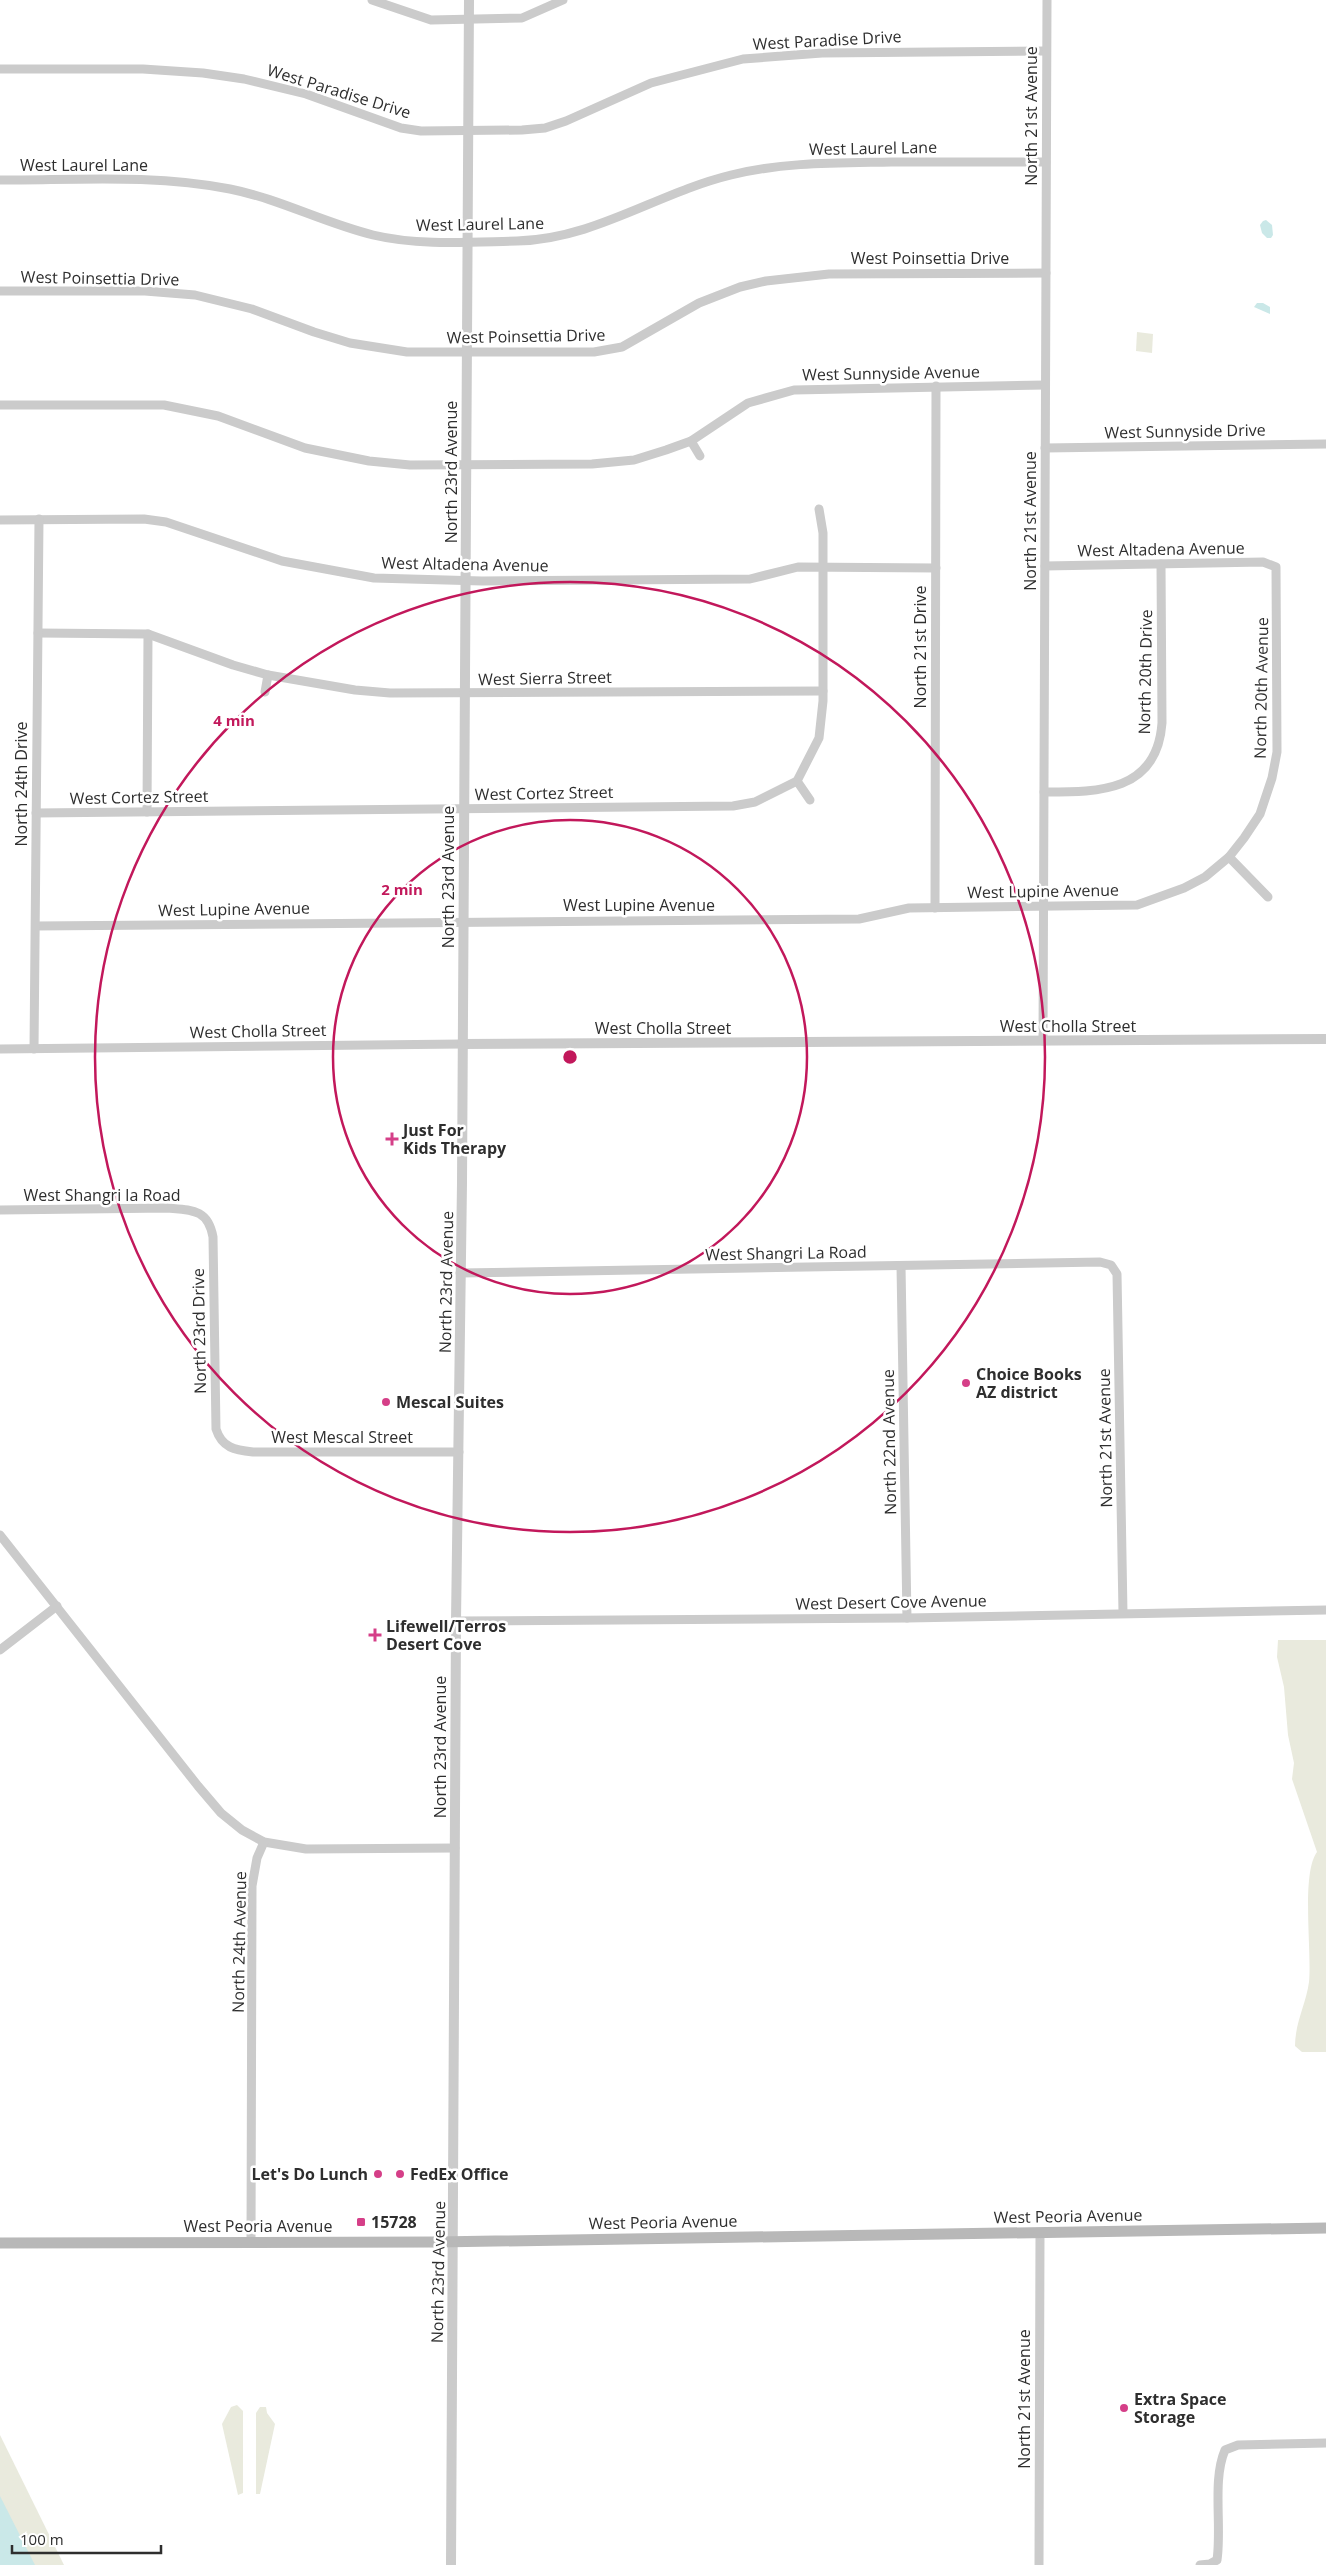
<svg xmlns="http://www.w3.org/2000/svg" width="1326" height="2565" font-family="'Open Sans',sans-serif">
<rect width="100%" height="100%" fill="#fff"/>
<g fill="#e9eadd">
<polygon points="1137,332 1153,334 1152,353 1136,351"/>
<path d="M 1278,1640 L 1326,1640 L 1326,2052 L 1302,2052 L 1295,2046 C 1295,2023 1306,2004 1309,1982 C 1312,1951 1301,1874 1317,1852 L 1292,1779 L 1294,1763 L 1288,1735 L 1284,1687 L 1277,1657 Z"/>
<polygon points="237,2405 243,2411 243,2493 238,2495 222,2424 231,2407"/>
<polygon points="260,2407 266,2407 267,2413 275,2424 260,2494 256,2494 256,2413"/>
<polygon points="0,2435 64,2565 0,2565"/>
</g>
<g fill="#cae8e8">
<polygon points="1263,221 1266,220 1272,225 1273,235 1271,238 1267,238 1262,233 1260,225"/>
<polygon points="1257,303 1263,303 1270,307 1270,314 1254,307"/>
<polygon points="0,2496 35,2565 0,2565"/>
</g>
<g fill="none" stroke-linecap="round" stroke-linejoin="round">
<g stroke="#cbcbcb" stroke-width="9">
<polyline points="372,0 431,20 522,18 563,0"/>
<polyline points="0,69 143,69 203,73 244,79 306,94 401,128 421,131 522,130 545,128 566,121 651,83 743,59 822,53 1046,51"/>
<path d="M 0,180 C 76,180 155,174 230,189 C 280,199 324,223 373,235 C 419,246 470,242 517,241 C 595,239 657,193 731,175 C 783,162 837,163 891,162 C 943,162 995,162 1046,162"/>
<polyline points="0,291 145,291 195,295 252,309 314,332 350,343 407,352 594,352 622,347 699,303 740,287 766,281 829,274 1046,273"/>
<polyline points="0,405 164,405 218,416 305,448 369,461 410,465 592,464 634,460 666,450 691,441 748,403 794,390 1045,385"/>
<polyline points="691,441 700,456"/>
<polyline points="1045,448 1326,444"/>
<polyline points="0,520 144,519 166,522 282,561 374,578 482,581 750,579 798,567 936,568"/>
<polyline points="38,633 148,634 233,665 268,675 355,690 390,693 823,691"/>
<polyline points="265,692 268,675"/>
<polyline points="797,781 810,800"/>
<path d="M 1044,792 C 1097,792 1157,793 1162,723 L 1161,564"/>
<polyline points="147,812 148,634"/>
<polyline points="36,813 733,806 755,802 797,781 819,738 823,701 823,533 819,509"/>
<polyline points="1229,857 1268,897"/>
<polyline points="935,908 936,386"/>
<polyline points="36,926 859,919 909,908 1137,905 1184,888 1205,877 1229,857 1244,838 1260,814 1272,778 1277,752 1276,567 1263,562 1045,566"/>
<polyline points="1043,1041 1047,0"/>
<polyline points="0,1049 462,1044"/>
<polyline points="34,1049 39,519"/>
<path d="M 0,1210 L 168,1208 C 192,1210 208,1209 213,1237 L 216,1429 C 222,1448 235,1450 253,1452 L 459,1452"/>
<polyline points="901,1266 907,1618"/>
<polyline points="460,1273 1100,1262 1111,1265 1117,1274 1123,1613"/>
<polyline points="0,1535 198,1786 221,1813 242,1830 264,1842 306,1849 455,1848"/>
<polyline points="456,1621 907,1618 1326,1610"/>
<polyline points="0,1650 57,1606"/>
<polyline points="251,2242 252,1886 257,1858 264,1842"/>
<polyline points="1039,2565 1040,2233"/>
<path d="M 1200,2565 L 1210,2564 L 1217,2560 C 1222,2526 1212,2480 1225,2450 L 1238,2445 L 1326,2443"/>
</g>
<g stroke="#cbcbcb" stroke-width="10">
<polyline points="462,1044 1326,1039"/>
<polyline points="451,2565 456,1621 462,1183 469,0"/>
</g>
<polyline stroke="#b8b8b8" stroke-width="11" points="0,2243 437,2242 1326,2228"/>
</g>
<g fill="none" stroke="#c2185b" stroke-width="2.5">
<circle cx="570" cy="1057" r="237"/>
<circle cx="570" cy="1057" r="475"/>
</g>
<g fill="#d53f88" stroke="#fff" stroke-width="2">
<path d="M389.5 1131.5h5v5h5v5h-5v5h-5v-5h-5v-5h5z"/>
<circle cx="966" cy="1383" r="5"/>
<circle cx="386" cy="1402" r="5"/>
<path d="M372.5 1627.5h5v5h5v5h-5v5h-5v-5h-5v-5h5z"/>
<circle cx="378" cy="2174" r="5"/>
<circle cx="400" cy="2174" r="5"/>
<rect x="356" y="2217" width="10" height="10" rx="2.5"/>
<circle cx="1124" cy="2408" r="5"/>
</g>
<g text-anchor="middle" stroke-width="5" stroke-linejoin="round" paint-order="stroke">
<g font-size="16" fill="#2e2e2e" stroke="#fff">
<text transform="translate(827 40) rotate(-3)" y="6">West Paradise Drive</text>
<text transform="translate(339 91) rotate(17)" y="6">West Paradise Drive</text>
<text transform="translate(1031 116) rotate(-90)" y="6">North 21st Avenue</text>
<text transform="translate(873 148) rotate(-1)" y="6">West Laurel Lane</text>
<text x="84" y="171">West Laurel Lane</text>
<text transform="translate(480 224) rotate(-1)" y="6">West Laurel Lane</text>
<text x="930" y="264">West Poinsettia Drive</text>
<text transform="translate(100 278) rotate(1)" y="6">West Poinsettia Drive</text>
<text transform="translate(526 336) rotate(-1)" y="6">West Poinsettia Drive</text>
<text transform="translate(891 373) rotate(-1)" y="6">West Sunnyside Avenue</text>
<text transform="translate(1185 431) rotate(-1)" y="6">West Sunnyside Drive</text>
<text transform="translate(451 472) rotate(-90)" y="6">North 23rd Avenue</text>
<text transform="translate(1030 521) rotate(-90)" y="6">North 21st Avenue</text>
<text transform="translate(1161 549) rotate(-1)" y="6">West Altadena Avenue</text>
<text transform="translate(465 564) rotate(1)" y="6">West Altadena Avenue</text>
<text transform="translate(920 647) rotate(-90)" y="6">North 21st Drive</text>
<text transform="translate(1145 672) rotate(-89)" y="6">North 20th Drive</text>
<text transform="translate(545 678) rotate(-1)" y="6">West Sierra Street</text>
<text transform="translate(1261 688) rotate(-89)" y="6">North 20th Avenue</text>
<text transform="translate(21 784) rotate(-90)" y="6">North 24th Drive</text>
<text transform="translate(544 793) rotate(-1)" y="6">West Cortez Street</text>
<text transform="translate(139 797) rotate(-1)" y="6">West Cortez Street</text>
<text transform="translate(448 877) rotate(-90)" y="6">North 23rd Avenue</text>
<text transform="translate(1043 891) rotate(-1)" y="6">West Lupine Avenue</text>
<text x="639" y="911">West Lupine Avenue</text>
<text transform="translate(234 909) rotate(-1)" y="6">West Lupine Avenue</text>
<text x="1068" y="1032">West Cholla Street</text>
<text x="663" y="1034">West Cholla Street</text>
<text transform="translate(258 1031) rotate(-1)" y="6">West Cholla Street</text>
<text x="102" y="1201">West Shangri la Road</text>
<text transform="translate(786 1253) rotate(-1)" y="6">West Shangri La Road</text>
<text transform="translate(446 1282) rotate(-89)" y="6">North 23rd Avenue</text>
<text transform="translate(199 1331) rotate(-91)" y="6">North 23rd Drive</text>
<text x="342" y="1443">West Mescal Street</text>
<text transform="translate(1105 1438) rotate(-91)" y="6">North 21st Avenue</text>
<text transform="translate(889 1442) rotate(-91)" y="6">North 22nd Avenue</text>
<text transform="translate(891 1602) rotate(-1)" y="6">West Desert Cove Avenue</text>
<text transform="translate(440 1747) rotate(-90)" y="6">North 23rd Avenue</text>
<text transform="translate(239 1942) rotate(-89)" y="6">North 24th Avenue</text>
<text transform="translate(1068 2216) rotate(-1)" y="6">West Peoria Avenue</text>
<text transform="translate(663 2222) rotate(-1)" y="6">West Peoria Avenue</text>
<text x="258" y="2232">West Peoria Avenue</text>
<text transform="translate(438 2272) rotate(-89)" y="6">North 23rd Avenue</text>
<text transform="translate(1024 2399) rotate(-90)" y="6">North 21st Avenue</text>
</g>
<g font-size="16" font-weight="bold" fill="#2e2e2e" stroke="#fff" text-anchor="start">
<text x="403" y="1136">Just For<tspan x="403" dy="18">Kids Therapy</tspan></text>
<text x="976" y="1380">Choice Books<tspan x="976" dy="18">AZ district</tspan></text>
<text x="396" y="1408">Mescal Suites</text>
<text x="386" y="1632">Lifewell/Terros<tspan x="386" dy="18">Desert Cove</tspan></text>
<text x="368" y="2180" text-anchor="end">Let's Do Lunch</text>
<text x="410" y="2180">FedEx Office</text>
<text x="371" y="2228">15728</text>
<text x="1134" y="2405">Extra Space<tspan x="1134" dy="18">Storage</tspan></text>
</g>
</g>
<circle cx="570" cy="1057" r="8" fill="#c2185b" stroke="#fff" stroke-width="2.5"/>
<g font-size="15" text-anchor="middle" font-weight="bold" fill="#c2185b" stroke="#fff" stroke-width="5" stroke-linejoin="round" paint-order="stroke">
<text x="234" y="726">4 min</text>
<text x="402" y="895">2 min</text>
</g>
<path d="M12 2545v8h149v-8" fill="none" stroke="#2e2e2e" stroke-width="2.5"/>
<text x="20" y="2545" font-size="15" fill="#2e2e2e" stroke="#ffffff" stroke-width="4" paint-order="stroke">100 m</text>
</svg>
